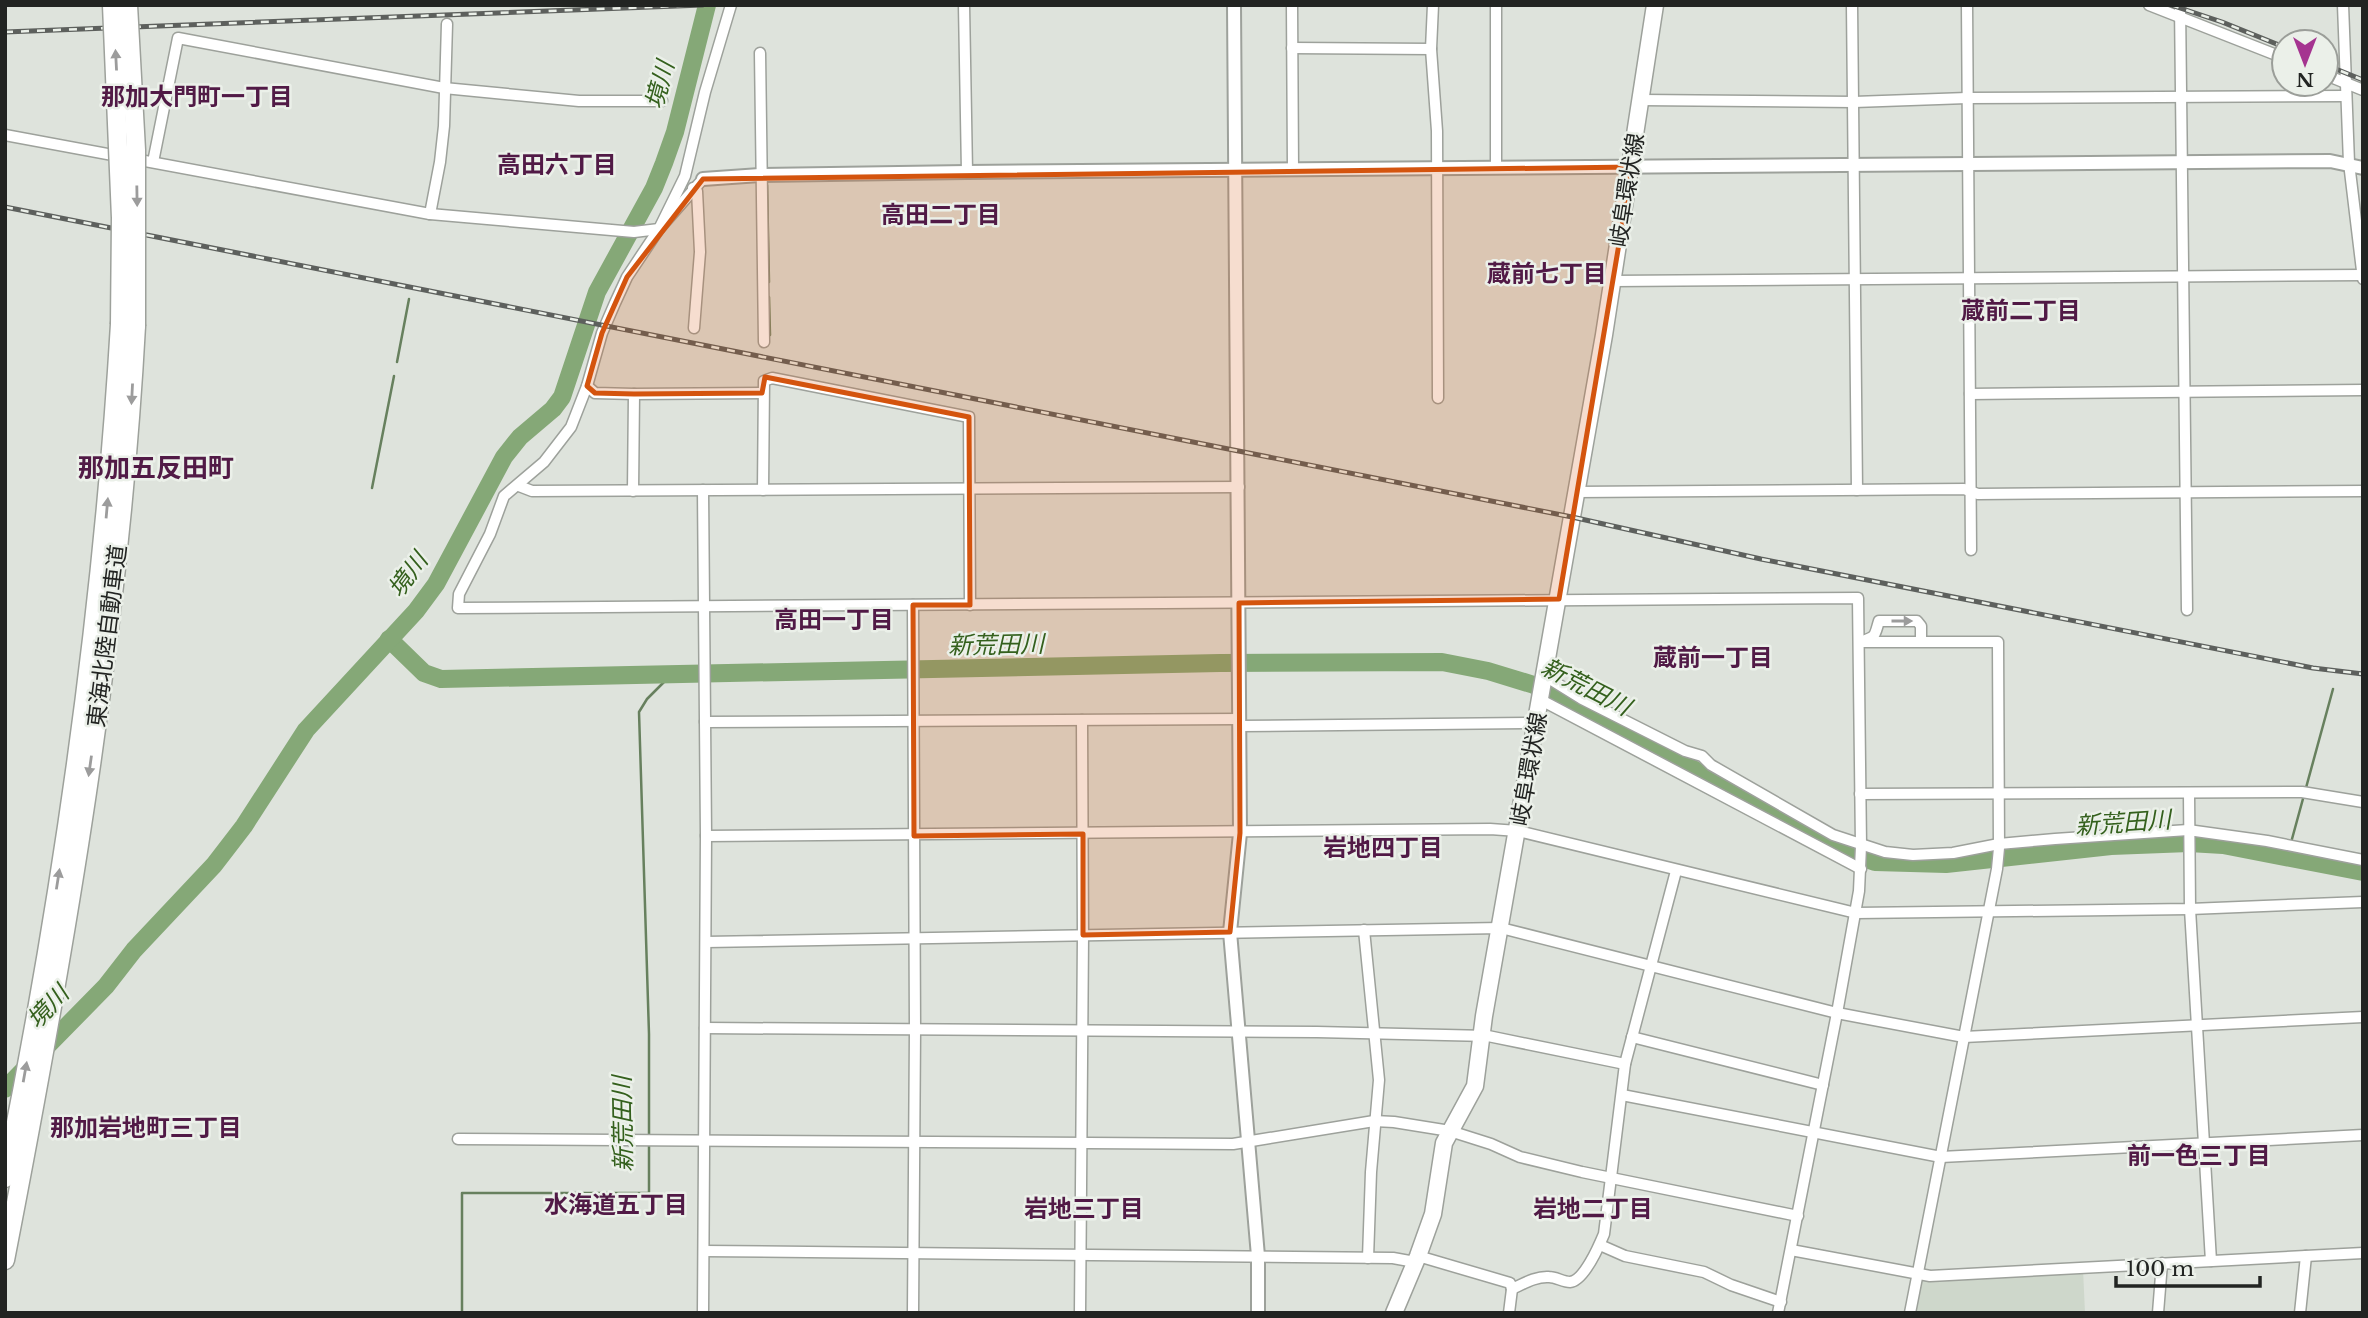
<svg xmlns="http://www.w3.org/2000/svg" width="2368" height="1318" font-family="'Libre Baskerville','Noto Sans JP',serif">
<rect width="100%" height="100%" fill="#dee3dc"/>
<polygon fill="#ced7cb" points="2083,1269 2085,1313 1915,1313 1922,1280"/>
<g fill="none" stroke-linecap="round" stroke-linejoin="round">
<g stroke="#67805e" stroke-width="2.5">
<polyline points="767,185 769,282"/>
<polyline points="769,297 770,335"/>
<polyline points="397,362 409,299"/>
<polyline points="372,488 394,376"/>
<polyline points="2292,839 2333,689"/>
<polyline points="462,1313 462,1193 649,1193 649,1034 639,712 647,699 671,675"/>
</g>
<g stroke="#85a877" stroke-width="18">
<polyline points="389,639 424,673 441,679 1220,663 1442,662 1488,671 1534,685 1693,769 1837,849 1875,862 1946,864 2111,846 2189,843 2223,845 2363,872"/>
<polyline points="5,1089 106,986 134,950 214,865 244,826 306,730 416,611 436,584 504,457 520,437 553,409 562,397 597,292 654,188 664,163 675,132 707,5"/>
</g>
<g stroke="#9da19b" stroke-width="13">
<g id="minor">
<polyline points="731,5 705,92 685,176 659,229 627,277 615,303 602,333 587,386 571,427 544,462 504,496 490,534 459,594 458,608 1858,598 1861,846 1859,891 1837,1013 1778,1313"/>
<polyline points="964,5 967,172"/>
<polyline points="1292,5 1293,170"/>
<polyline points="1433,5 1431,49 1437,131 1438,398"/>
<polyline points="1852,5 1857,490"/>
<polyline points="1967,5 1971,550"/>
<polyline points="2149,5 2284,58"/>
<polyline points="2180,5 2187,610"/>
<polyline points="2343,5 2349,163 2363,279"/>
<polyline points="1292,48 1431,49"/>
<polyline points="760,53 764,342"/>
<polyline points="2326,75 2363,90"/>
<polyline points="1641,100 1854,102 1967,98 2346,96"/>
<polyline points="5,135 430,214 634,232 659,229 703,179"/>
<polyline points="153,162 178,38 444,88 579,101 662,101"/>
<polyline points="1496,168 1496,5"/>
<polyline points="693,188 697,191 700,252 694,328"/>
<polyline points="430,214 440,162 444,126 447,24"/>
<polyline points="1613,281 2362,275"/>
<polyline points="587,386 595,393 634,394 762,393"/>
<polyline points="1970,394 2363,390"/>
<polyline points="519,486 532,491 1239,487"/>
<polyline points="703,490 706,836 703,1313"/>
<polyline points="763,490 764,381 772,378 969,417 970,605"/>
<polyline points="633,491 634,394"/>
<polyline points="1576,492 1964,489 1978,494 2363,491"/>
<polyline points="1545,676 1582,699 1685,751 1702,756 1711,765 1833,835 1885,852 1913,855 1953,853 1999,844 2055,839 2188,830 2267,841 2363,860"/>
<polyline points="1541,700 1861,869"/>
<polyline points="705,722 1240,719"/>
<polyline points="1240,726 1536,723"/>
<polyline points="2189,793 2190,909 2211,1261"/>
<polyline points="1860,794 2302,792 2363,802"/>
<polyline points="706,836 1490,829 1518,831 1856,913 2190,909 2363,902"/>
<polyline points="1364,930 1379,1080 1371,1172 1368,1258"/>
<polyline points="706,942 1501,928 1837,1013 1964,1037 2363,1017"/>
<polyline points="705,1028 1317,1032 1488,1036 1625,1064"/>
<polyline points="1632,1037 1823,1085"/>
<polyline points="1622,1095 1941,1157 2363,1135"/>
<polyline points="458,1139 1233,1144 1374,1121 1394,1122 1450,1131 1491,1144 1520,1157 1582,1172 1798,1216"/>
<polyline points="1600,1245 1625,1256 1704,1272 1731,1285 1781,1302"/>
<polyline points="1791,1250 1930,1276 2363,1253"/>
<polyline points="704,1251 1393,1258 1415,1262"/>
<polyline points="1418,1256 1510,1283 1512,1289"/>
<path d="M 1512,1289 C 1523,1284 1536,1276 1549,1277 C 1556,1277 1563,1282 1570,1282 C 1584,1281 1599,1246 1604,1234 L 1625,1064 L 1676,871"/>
<polyline points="913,1313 915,1030 913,605"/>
<polyline points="1080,1313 1083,935 1082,720"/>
<polyline points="1509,1313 1512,1289"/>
<path d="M 1910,1313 L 1997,869 L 1999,848 L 1998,642 L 1860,642 C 1877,636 1874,637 1879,621 L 1917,621 L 1921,626 L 1921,642"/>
<polyline points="2158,1313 2162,1263"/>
<polyline points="2300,1313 2306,1256"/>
</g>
</g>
<g stroke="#9da19b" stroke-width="16">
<g id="tertiary">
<polyline points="1234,5 1240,833 1230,932 1258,1256 1258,1313"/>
<polyline points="703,179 760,175 967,172 2330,161 2363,168"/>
</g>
</g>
<g stroke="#9da19b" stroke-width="19">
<polyline id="primary" points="1394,1313 1418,1256 1433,1214 1444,1143 1475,1086 1484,1016 1604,335 1655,5"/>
</g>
<g stroke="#9da19b" stroke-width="21">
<g id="motorway">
<path d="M 5,1178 C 62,897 103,611 120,324"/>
<path d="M 5,1260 C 65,951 119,640 136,326"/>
</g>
</g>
<use href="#minor" stroke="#fff" stroke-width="10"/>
<use href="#tertiary" stroke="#fff" stroke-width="12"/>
<use href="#primary" stroke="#fff" stroke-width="16"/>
<use href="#motorway" stroke="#fff" stroke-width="18"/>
<g stroke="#5d605d" stroke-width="5">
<g id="rail">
<polyline points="2171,5 2222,22 2284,47"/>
<polyline points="5,32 703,5"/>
<polyline points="2326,65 2363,80"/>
<polyline points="5,207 1572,517 1761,559 2313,668 2363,674"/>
</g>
</g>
<use href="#rail" stroke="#ebf0e9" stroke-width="2.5" stroke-dasharray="8" stroke-linecap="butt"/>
<g stroke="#9da19b" stroke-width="21" stroke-linecap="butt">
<g id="motorway-bridge">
<polyline points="112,5 121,218 120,324"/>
<polyline points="128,5 136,150 136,326"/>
</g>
</g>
<use href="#motorway-bridge" stroke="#fff" stroke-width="18"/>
</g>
<defs><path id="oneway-solid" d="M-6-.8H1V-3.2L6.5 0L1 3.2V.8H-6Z" transform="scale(1.75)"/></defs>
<g fill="#9c9c9c">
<use href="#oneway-solid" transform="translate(116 60) rotate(-93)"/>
<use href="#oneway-solid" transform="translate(137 196) rotate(89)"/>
<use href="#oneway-solid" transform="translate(132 394) rotate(93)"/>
<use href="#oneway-solid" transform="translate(107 508) rotate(-85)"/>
<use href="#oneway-solid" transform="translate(1902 621)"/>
<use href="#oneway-solid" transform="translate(90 766) rotate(98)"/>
<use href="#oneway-solid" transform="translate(58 879) rotate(-81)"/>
<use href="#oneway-solid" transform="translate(25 1072) rotate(-80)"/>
</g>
<path fill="#d4540e" fill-opacity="0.2" stroke="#d4540e" stroke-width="5" stroke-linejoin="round" d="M 1632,167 L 1559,599 L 1239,603 L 1240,833 L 1230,932 L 1083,935 L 1083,834 L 914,836 L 913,605 L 970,605 L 969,417 L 765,377 L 762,393 L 634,394 L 595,393 L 587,386 L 602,333 L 627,277 L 703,179 Z"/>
<g text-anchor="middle" stroke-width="5" stroke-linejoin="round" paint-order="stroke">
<g font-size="23" fill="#222422" stroke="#ebf0e9">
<text transform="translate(1627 190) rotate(-81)" y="8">岐阜環状線</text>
<text transform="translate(107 636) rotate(-83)" y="8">東海北陸自動車道</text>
<text transform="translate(1529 769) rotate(-80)" y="8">岐阜環状線</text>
</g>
<g font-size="24" font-style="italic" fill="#34601d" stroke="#ebf0e9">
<text transform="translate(660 85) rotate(-75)" y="8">境川</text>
<text transform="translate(408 575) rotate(-54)" y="8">境川</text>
<text transform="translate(996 645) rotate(-1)" y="8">新荒田川</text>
<text transform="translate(1586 687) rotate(27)" y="8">新荒田川</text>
<text transform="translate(2123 823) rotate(-4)" y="8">新荒田川</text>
<text transform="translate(48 1007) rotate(-47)" y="8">境川</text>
<text transform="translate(623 1124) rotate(-91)" y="8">新荒田川</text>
</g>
<g font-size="24" font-weight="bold" fill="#511a46" stroke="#ebf0e9">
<text x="197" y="105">那加大門町一丁目</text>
<text x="557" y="173">高田六丁目</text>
<text x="941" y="223">高田二丁目</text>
<text x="1547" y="282">蔵前七丁目</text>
<text x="2021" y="319">蔵前二丁目</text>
<text x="834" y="628">高田一丁目</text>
<text x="1713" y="666">蔵前一丁目</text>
<text x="1383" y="856">岩地四丁目</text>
<text x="146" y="1136">那加岩地町三丁目</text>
<text x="2199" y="1164">前一色三丁目</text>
<text x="616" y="1213">水海道五丁目</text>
<text x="1084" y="1217">岩地三丁目</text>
<text x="1593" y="1217">岩地二丁目</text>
</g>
<g font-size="26" font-weight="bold" fill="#511a46" stroke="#ebf0e9">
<text x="156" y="477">那加五反田町</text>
</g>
</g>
<rect width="2368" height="1318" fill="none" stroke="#222422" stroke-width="14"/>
<g transform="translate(2305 63) rotate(180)"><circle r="33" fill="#ebf0e9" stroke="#9b9e99" stroke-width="2"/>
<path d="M0-5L12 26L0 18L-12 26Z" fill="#a53490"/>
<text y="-10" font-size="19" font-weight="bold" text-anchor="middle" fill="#222422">N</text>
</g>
<path d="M2116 1276v10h144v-10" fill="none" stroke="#222422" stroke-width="3.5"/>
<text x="2126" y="1276" font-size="21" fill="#222422" stroke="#ebf0e9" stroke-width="5" paint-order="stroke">100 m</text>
</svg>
